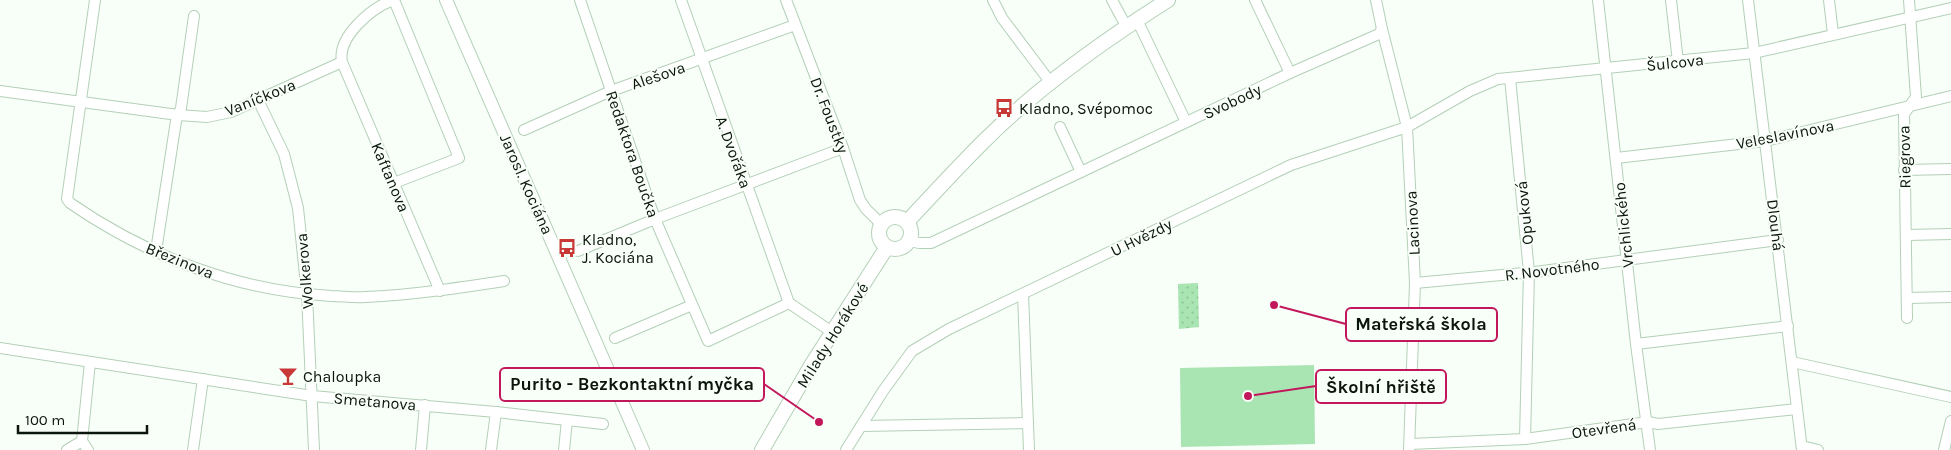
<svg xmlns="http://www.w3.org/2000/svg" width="1951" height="450" font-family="Karla,sans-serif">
<defs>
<pattern id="green-dots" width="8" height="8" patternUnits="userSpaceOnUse" patternTransform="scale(1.25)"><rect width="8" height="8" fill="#a9e5b3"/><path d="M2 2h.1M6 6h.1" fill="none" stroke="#90c499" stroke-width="1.8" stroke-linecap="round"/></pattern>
</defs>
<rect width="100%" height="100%" fill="#f8fef8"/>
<polygon fill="url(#green-dots)" points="1198,283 1199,327 1179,329 1178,284"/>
<polygon fill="#a9e5b3" points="1314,365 1315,444 1181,447 1180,368"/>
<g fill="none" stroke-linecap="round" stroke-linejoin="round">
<g stroke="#b3d0b7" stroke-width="12">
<g id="minor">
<path d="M 95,0 L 67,199 L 70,203 C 147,256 237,291 331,296 C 342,296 354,298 365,297 C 412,295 458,288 504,281"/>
<path d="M 393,0 C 371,8 337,37 342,62 L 440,291"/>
<polyline points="580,0 655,219 708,341 789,303"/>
<polyline points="681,0 789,303"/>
<polyline points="786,0 843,148 860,200 866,209 882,225"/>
<polyline points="993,0 1002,18 1051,83"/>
<polyline points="1112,0 1126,26"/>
<polyline points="1255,0 1290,73"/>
<polyline points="1376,0 1382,29 1407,127 1415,283 1409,450"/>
<polyline points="1598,0 1636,344 1650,450"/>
<polyline points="1671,0 1678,62"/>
<polyline points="1748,0 1802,450"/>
<polyline points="1829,0 1833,34"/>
<polyline points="1137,20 1186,122"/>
<polyline points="1510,78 1529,272 1525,439"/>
<polyline points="0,91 178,115 207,117 231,112 342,62"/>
<polyline points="258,100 284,154 298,208 307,294 314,450"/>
<polyline points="1060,127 1081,172"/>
<polyline points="524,130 611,91 795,25"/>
<polyline points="1616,158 1765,141 1951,96"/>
<polyline points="1904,170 1951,169"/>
<polyline points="394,183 459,158 394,0"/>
<polyline points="1907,235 1951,234"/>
<polyline points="910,241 919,243 931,243 1290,73 1379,34 1382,29"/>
<polyline points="156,251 176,121 181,108 194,16"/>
<polyline points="578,251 655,219 843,148"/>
<polyline points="1415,283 1535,272 1778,240"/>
<polyline points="1023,294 1029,450"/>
<polyline points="1907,298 1951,297"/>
<polyline points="789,303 832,332"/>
<polyline points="1907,318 1904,114 1916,97 1909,0"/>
<polyline points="615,338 692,305"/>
<polyline points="1636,344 1788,326"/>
<polyline points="0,348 312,396 496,412 603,424"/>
<polyline points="1792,362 1951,397"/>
<polyline points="861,426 1028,423"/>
<polyline points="1410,444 1525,439 1648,422 1658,424 1797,409"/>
<polyline points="1802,446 1818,450"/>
<polyline points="67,450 82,441"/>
<polyline points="88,450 82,441 90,362"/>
<polyline points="193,450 203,379"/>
<polyline points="421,450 425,405"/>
<polyline points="491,450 496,412"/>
<polyline points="564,450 567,420"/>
<polyline points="846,450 883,391 912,351 949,329 1291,165 1407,127 1470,91 1498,79 1754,53 1951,8"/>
<polyline points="1944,450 1951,421"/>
</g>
</g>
<g stroke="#b3d0b7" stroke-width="14">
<polyline id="tertiary" points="446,0 643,450"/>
</g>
<g stroke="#b3d0b7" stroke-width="16">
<g id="secondary">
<circle cx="895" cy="233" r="16"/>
<path d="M 907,222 C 932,195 957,168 983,142 C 1038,87 1103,41 1168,0"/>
<polyline points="762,450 812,364 887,247"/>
</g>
</g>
<use href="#minor" stroke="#fff" stroke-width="10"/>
<use href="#tertiary" stroke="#fff" stroke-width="12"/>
<use href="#secondary" stroke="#fff" stroke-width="14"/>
</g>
<defs>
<g id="bus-bare" transform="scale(1.5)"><path d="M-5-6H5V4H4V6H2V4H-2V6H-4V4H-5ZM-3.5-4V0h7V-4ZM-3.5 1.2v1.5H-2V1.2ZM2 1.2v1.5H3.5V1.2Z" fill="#c73837" stroke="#f8fef8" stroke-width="2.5" paint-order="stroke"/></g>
<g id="bar-bare" transform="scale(1.5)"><path d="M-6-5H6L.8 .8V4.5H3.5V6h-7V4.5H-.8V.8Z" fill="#c73837" stroke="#f8fef8" stroke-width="2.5" paint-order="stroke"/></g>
</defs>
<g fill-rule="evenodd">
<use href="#bus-bare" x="1004" y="108"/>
<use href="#bus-bare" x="567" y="248"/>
<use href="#bar-bare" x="288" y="376"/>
</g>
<g text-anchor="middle" stroke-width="4" stroke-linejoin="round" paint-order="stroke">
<g font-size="16" fill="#0a150c" stroke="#f8fef8">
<text transform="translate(1675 62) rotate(-6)" y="6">Šulcova</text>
<text transform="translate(658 75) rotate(-19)" y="6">Alešova</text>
<text transform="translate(260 97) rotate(-22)" y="6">Vaníčkova</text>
<text transform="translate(1232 101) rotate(-25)" y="6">Svobody</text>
<text transform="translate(830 115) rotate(69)" y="6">Dr. Foustky</text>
<text transform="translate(1785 134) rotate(-11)" y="6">Veleslavínova</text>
<text transform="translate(734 152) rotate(70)" y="6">A. Dvořáka</text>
<text transform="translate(633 154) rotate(71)" y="6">Redaktora Boučka</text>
<text transform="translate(1904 157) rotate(-91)" y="6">Riegrova</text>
<text transform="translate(391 177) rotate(67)" y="6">Kaftanova</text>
<text transform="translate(527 184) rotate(66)" y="6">Jarosl. Kociána</text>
<text transform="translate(1524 213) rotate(-96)" y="6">Opuková</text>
<text transform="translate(1412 223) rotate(-93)" y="6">Lacinova</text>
<text transform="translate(1623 225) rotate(-96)" y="6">Vrchlického</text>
<text transform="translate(1776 225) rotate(83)" y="6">Dlouhá</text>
<text transform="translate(1141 237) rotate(-26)" y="6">U Hvězdy</text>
<text transform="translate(180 260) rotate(22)" y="6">Březinova</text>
<text transform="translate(1552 269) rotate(-7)" y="6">R. Novotného</text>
<text transform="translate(304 271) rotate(-95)" y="6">Wolkerova</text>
<text transform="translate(832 335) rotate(-58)" y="6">Milady Horákové</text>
<text transform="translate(375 401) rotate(5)" y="6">Smetanova</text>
<text transform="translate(1604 428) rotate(-8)" y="6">Otevřená</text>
</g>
<g font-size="16" fill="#0a150c" stroke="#f8fef8" text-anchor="start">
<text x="1019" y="114">Kladno, Svépomoc</text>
<text x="582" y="245">Kladno,<tspan x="582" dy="18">J. Kociána</tspan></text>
<text x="303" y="382">Chaloupka</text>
</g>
</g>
<path fill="none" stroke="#c2185b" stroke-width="2" d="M1274 305L1346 324M819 422L764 384M1248 396L1316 386"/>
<g fill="#c2185b" stroke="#f8fef8" stroke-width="2">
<circle cx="1274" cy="305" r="5"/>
<circle cx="819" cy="422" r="5"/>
<circle cx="1248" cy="396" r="5"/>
</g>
<g fill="#f8fef8" stroke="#c2185b" stroke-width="2">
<rect x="1346" y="308" width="151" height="33" rx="5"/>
<rect x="500" y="368" width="264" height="33" rx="5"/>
<rect x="1316" y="370" width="130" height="33" rx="5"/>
</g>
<g font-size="18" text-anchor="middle" font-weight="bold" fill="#0a150c">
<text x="1421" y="330">Mateřská škola</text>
<text x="632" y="390">Purito - Bezkontaktní myčka</text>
<text x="1381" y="393">Školní hřiště</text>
</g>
<path d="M18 425v8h129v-8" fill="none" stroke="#0a150c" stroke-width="2.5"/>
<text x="25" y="425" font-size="15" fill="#0a150c" stroke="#f8fef8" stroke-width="4" paint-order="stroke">100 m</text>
</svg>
